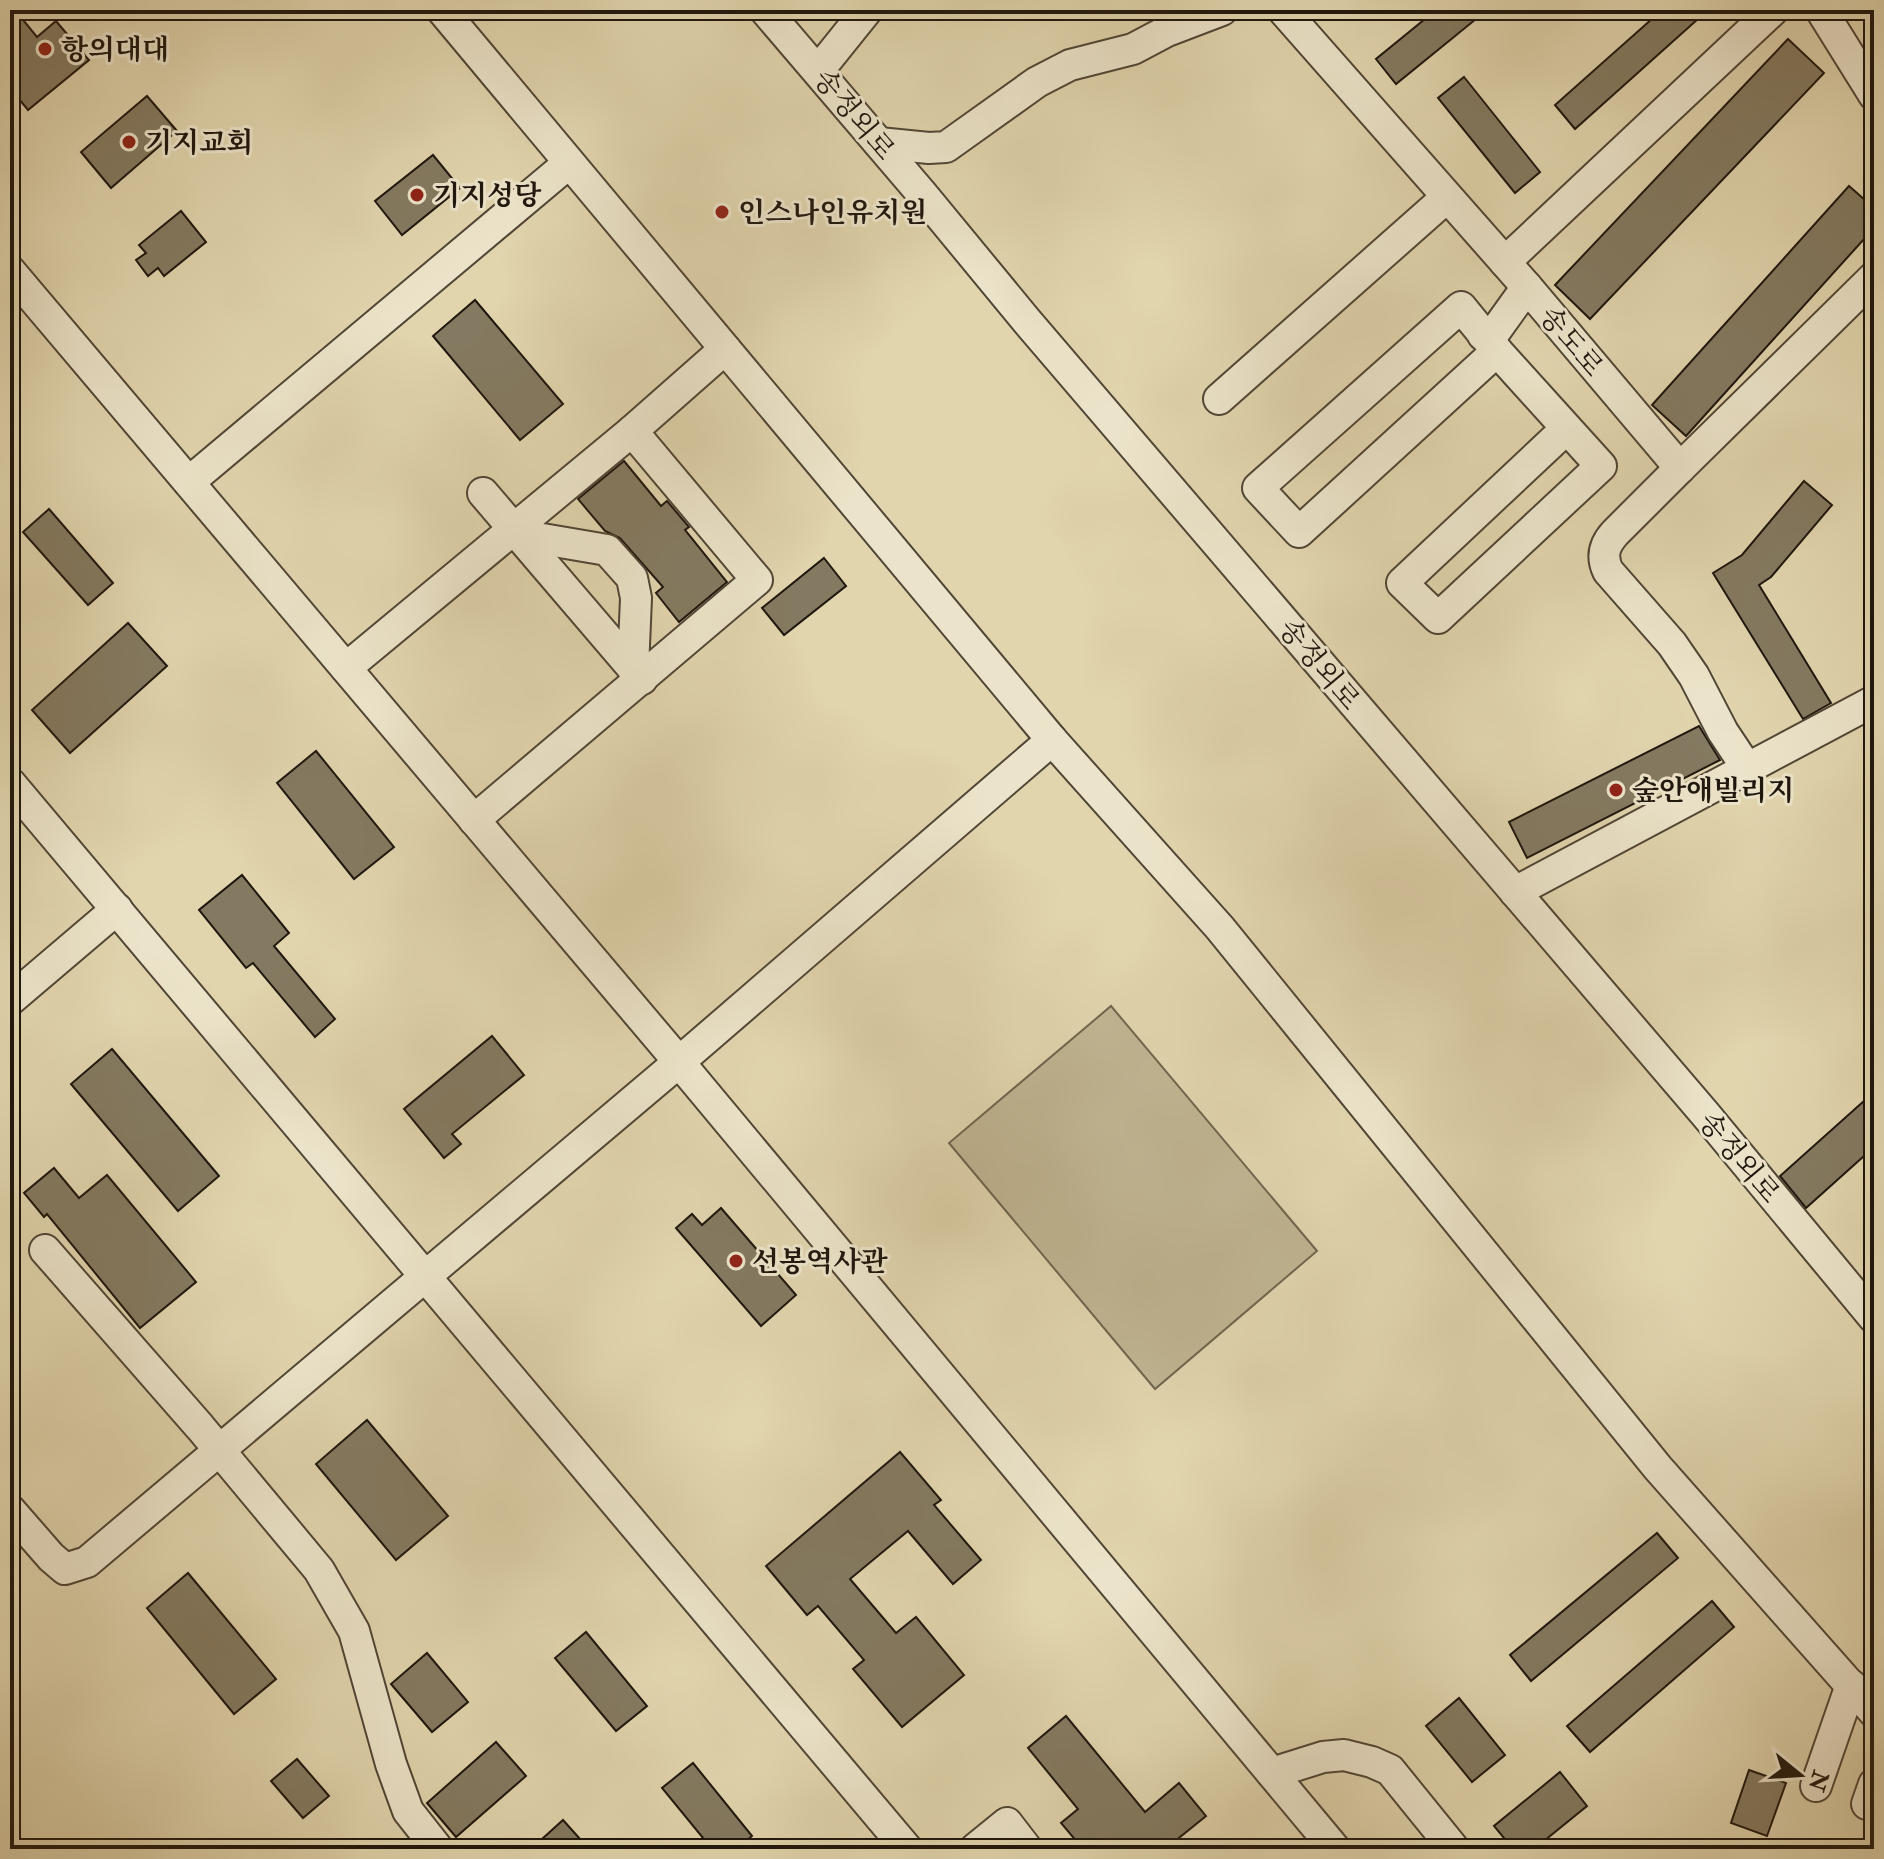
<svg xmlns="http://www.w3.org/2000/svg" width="1884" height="1859" font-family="'IM FELL Double Pica','Noto Serif KR',serif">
<rect width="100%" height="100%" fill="#e1d5ae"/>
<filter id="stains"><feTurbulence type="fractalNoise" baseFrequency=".0025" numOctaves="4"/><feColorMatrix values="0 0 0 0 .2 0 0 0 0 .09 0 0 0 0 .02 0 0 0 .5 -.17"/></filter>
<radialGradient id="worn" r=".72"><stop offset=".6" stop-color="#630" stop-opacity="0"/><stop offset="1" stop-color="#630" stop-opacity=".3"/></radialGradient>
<polygon fill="#c0b593" stroke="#706650" stroke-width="2" points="1111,1006 1317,1251 1155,1389 949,1143"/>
<g fill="#847a61" stroke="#1f170e" stroke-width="2">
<polygon points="10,10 15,10 37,37 56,21 89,60 28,110 10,88"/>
<polygon points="1436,10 1487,10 1396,84 1376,59"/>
<polygon points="1662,10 1708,10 1575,129 1555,105"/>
<polygon points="1788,39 1824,73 1590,319 1555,285"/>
<polygon points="1464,77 1540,172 1515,193 1438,98"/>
<polygon points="147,96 177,131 111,188 81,152"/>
<polygon points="433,155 460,188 402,235 375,201"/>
<polygon points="1849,186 1874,208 1874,228 1686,436 1652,405"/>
<polygon points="181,211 206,242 164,276 158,268 148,276 136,260 146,253 139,245"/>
<polygon points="475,300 563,404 520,440 433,336"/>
<polygon points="624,461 661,506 667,501 689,527 685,530 727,582 679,622 656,593 663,587 620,538 605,531 578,499"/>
<polygon points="1804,481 1832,505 1771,577 1759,585 1831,703 1803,719 1713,573 1742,555"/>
<polygon points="49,509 113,583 88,605 23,532"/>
<polygon points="824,558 846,586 784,635 762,608"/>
<polygon points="128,623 167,666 70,753 32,710"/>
<polygon points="1699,726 1720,760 1527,858 1509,822"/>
<polygon points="316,751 394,847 354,879 277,783"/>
<polygon points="242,875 289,933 274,946 335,1019 315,1037 253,963 246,968 199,910"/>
<polygon points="492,1036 524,1075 452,1134 461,1144 444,1158 404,1109"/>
<polygon points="112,1049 219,1176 178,1211 71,1084"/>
<polygon points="1874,1092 1874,1147 1806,1208 1780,1176"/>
<polygon points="54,1168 79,1198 107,1175 196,1282 140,1328 47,1214 44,1217 24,1193"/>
<polygon points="721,1208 796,1295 761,1326 676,1228 692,1214 702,1225"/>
<polygon points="367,1420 448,1516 396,1560 316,1464"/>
<polygon points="900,1452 941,1500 934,1505 981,1560 953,1584 908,1531 850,1579 896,1633 916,1617 964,1675 902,1727 853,1669 864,1660 818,1606 807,1615 766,1566"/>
<polygon points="1657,1533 1678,1558 1531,1681 1510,1655"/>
<polygon points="188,1573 276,1679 234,1714 147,1608"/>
<polygon points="1712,1601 1734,1627 1590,1752 1567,1726"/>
<polygon points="586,1632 647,1706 616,1731 555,1658"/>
<polygon points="427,1653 468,1702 432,1732 391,1684"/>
<polygon points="1459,1698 1505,1755 1472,1782 1426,1726"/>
<polygon points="1066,1716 1145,1812 1179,1783 1206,1816 1174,1842 1180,1849 1083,1849 1061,1823 1078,1809 1028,1748"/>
<polygon points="496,1742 526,1776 456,1837 427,1803"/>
<polygon points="297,1759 329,1796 303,1818 271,1781"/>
<polygon points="693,1763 752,1836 737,1849 712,1849 662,1788"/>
<polygon points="1749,1770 1786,1783 1767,1836 1731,1823"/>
<polygon points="1560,1772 1587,1806 1534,1849 1513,1849 1494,1826"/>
<polygon points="563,1820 589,1849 531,1849"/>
</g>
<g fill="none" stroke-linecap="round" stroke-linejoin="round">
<g stroke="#504636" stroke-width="34">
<g id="minor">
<polyline points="442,10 1052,740 1220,928 1658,1468 1874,1712"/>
<polyline points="765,10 923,195 1026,320 1706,1115 1874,1318"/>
<polyline points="1283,10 1527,287 1680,468 1874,277"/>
<polyline points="1821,10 1874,95"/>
<polyline points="818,71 867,10"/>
<polyline points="879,143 929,148 946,147 1037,82 1070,65 1133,49 1167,31 1222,10"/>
<polyline points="1505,262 1773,10"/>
<polyline points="10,271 679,1062 1335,1849"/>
<polygon points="1461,307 1497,351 1299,532 1258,488"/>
<polyline points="1483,335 1494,333 1527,287"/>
<polyline points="1497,351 1601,466 1438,618 1402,583 1566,429"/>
<polyline points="1219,399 1447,197"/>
<polyline points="632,431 725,349"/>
<path d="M 1680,468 L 1615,533 C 1604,545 1601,556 1608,571 L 1672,644 L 1694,676 L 1723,732 L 1747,768"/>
<polyline points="189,482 569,163"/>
<polyline points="483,493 642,679"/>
<polyline points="519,535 607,550 632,578 636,598 633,669"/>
<polyline points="346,668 632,431 757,580 474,820"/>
<polyline points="10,783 907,1849"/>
<polyline points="1515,892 1874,701"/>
<polyline points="10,1000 117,909"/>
<polyline points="45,1250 200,1427 319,1570 354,1631 391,1764 408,1811 438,1849"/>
<polyline points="10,1510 51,1557 65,1569 87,1562 679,1062 1052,740"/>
<polyline points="1272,1773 1323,1757 1344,1755 1372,1762 1390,1770 1454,1849"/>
<polyline points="1816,1786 1851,1685"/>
<polyline points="1867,1804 1874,1784"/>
<polyline points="975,1849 1007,1823 1027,1849"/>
</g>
</g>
<use href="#minor" stroke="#ece4ca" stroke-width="30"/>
</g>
<g fill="#8f2418" stroke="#ece4ca" stroke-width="3">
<circle cx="45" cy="49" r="8"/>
<circle cx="129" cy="142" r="8"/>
<circle cx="417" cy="195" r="8"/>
<circle cx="722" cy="212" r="8"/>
<circle cx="1616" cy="790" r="8"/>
<circle cx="736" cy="1261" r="8"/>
</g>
<g text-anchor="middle" stroke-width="6" stroke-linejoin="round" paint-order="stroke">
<g font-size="28" font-weight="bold" fill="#1f170e" stroke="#ece4ca" text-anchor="start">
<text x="61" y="59">항의대대</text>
<text x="145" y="152">기지교회</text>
<text x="433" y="205">기지성당</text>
<text x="738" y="222">인스나인유치원</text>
<text x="1632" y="800">숲안애빌리지</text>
<text x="752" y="1271">선봉역사관</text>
</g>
<g font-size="28" fill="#1f170e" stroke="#ece4ca">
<text transform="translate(855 114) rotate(50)" y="10">송정외로</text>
<text transform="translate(1572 341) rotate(50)" y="10">송도로</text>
<text transform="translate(1320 664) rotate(50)" y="10">송정외로</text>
<text transform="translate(1740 1157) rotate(50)" y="10">송정외로</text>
</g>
</g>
<rect width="1884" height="1859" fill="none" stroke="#e1d5ae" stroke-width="40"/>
<rect x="12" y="12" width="1860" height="1835" fill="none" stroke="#1f170e" stroke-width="4"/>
<rect x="20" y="20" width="1844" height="1819" fill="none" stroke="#1f170e" stroke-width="2"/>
<g transform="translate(1800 1775) rotate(108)" stroke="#ece4ca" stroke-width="6" paint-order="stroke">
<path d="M0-6L14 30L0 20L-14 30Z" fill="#1f170e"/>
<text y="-12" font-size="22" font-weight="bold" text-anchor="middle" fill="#1f170e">N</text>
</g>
<rect width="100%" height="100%" filter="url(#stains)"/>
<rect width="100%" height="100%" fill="url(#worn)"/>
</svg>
